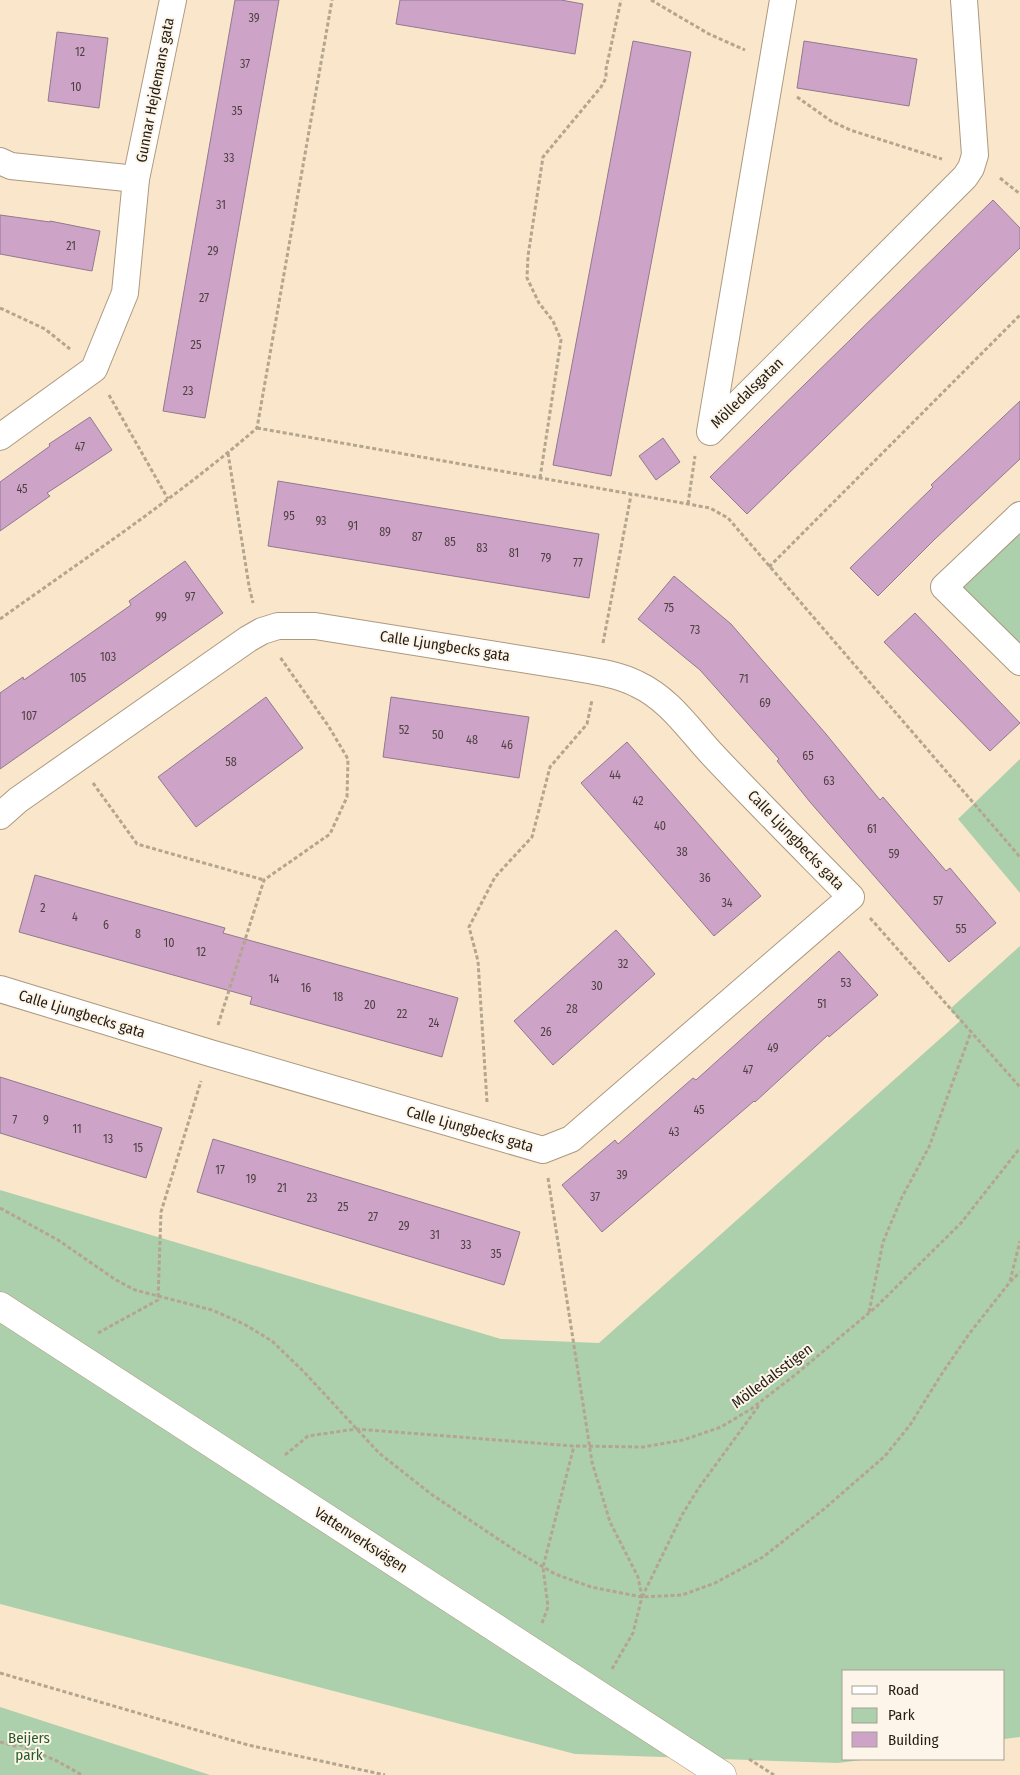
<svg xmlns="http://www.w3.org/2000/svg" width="1020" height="1775" font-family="'Fira Sans Condensed',sans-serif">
<rect width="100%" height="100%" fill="#fae6ca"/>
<g fill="#add0ac">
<polygon points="1020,528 1020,648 959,588"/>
<polygon points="1020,759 1020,893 958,819"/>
<polygon points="1020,946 1020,1737 1004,1739 1004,1671 844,1671 844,1759 869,1759 838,1763 575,1754 0,1604 0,1190 501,1339 599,1343 960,1021 950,1009"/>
<polygon points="0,1707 210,1775 0,1775"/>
</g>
<g fill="#cda4c8" stroke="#91798e">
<polygon points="235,0 279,0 205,418 163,411"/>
<polygon points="400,0 561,0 583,4 575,54 396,24"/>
<polygon points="57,32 108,38 99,108 48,101"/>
<polygon points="633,41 691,52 611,476 553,465"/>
<polygon points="804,41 917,59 909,106 797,88"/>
<polygon points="993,200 1020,228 1020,248 747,514 710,477"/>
<polygon points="0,215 50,222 50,221 100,231 92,271 0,254"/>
<polygon points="1020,401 1020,459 935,539 878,596 850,568 933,487 931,485"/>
<polygon points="90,417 112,450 47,493 50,496 0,531 0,482 50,446 49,444"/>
<polygon points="663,438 680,462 656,480 639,456"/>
<polygon points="278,481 599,534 589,598 268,546"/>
<polygon points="185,561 223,613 0,769 0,693 23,677 24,680 131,605 129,601"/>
<polygon points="674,576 731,624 826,734 880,800 883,797 946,871 950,868 996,923 949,962 810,802 777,761 779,759 700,670 638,619"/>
<polygon points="915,613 1020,723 990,751 884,642"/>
<polygon points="266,697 303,748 196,827 158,777"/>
<polygon points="391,697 529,717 519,778 383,757"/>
<polygon points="627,742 761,896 714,936 581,783"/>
<polygon points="35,875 225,928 223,933 458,998 442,1057 250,1004 252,997 19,932"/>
<polygon points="616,930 655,974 553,1065 514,1021"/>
<polygon points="839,951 878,995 829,1037 828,1035 755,1102 754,1101 602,1232 562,1185 615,1140 618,1144 693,1078 696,1080"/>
<polygon points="0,1077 162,1128 146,1178 0,1133"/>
<polygon points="213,1139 520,1232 504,1285 197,1192"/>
</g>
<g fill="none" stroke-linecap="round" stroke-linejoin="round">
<g stroke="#ac997f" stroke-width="28">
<g id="minor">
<polyline points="783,0 710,432 965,177 971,168 975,155 964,0"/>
<polyline points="0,161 11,166 136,179"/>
<polyline points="0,437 94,369 125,293 136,179 173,0"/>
<polyline points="1020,515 944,587 1020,662"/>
<path d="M 0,816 L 18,800 L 248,639 L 262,631 L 278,626 L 315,626 L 571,667 C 593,671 617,674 637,684 C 669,699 688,728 711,753 C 757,802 804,849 851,897 L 571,1139 L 543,1150 L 210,1053 L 0,989"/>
</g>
</g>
<g stroke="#ac997f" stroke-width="29">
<polyline id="tertiary" points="0,1306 722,1775"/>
</g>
<g stroke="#b4a58f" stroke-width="3" stroke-dasharray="4 2.5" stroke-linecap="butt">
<polyline points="651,0 709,34 745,50"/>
<polyline points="797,97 831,121 850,130 942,159"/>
<polyline points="1000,178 1020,194"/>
<polyline points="0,308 45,329 70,349"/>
<polyline points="109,395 168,499"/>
<polyline points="257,428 688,504 710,508 728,518 1020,857"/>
<polyline points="228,453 249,586 253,603"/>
<polyline points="540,478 561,340 553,321 539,303 527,278 528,256 543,157 601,87 606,78 606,69 621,0"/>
<polyline points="688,504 695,456"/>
<polyline points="769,567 1020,315"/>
<path d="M 0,619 C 87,557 176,498 257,428 L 332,0"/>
<polyline points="603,643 631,495"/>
<polyline points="93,783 137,844 264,880"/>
<polyline points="870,918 1020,1087"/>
<polyline points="218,1025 264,880 330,834 347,797 348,759 329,727 280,657"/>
<polyline points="487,1102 478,961 469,927 495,877 532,837 550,767 587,724 592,700"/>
<polyline points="548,1178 592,1462 610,1522 638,1577 642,1597 633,1633 612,1669"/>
<polyline points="0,1208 58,1240 116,1280 135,1290 212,1310 244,1324 272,1341 304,1372 379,1453 431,1494 513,1549 555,1574 591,1587 642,1597 682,1595 715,1583 763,1557 824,1509 885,1456 910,1425 941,1375 969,1334 1010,1282 1020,1272"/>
<polyline points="1010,1281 1020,1241"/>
<polyline points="869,1312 883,1242 902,1197 929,1147 971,1032"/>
<polyline points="98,1333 158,1300 161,1212 201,1081"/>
<polyline points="285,1455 308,1436 356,1429 574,1446 643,1447 683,1440 721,1427 751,1409 795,1375 876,1307 961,1223 1020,1148"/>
<polyline points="642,1597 682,1515 698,1489 760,1404"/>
<polyline points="542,1623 548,1607 543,1567 574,1446"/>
<polyline points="0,1673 248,1745 385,1775"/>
<polyline points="0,1742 15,1746 20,1745 57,1761 82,1775"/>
<polyline points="749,1759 774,1775"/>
</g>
<use href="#minor" stroke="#fff" stroke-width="26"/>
<use href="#tertiary" stroke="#fff" stroke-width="28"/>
</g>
<g text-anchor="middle" stroke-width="4" stroke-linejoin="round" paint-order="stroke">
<g font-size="12" fill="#4e3f40">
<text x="254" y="22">39</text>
<text x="80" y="56">12</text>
<text x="245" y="68">37</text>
<text x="76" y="91">10</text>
<text x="237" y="115">35</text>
<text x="229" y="162">33</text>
<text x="221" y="209">31</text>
<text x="71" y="250">21</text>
<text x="213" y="255">29</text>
<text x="204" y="302">27</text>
<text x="196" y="349">25</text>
<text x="188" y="395">23</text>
<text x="80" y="451">47</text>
<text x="22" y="493">45</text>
<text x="289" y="520">95</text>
<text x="321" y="525">93</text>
<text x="353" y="530">91</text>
<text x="385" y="536">89</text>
<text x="417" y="541">87</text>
<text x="450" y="546">85</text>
<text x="482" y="552">83</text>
<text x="514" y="557">81</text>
<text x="546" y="562">79</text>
<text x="578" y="567">77</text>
<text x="190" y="601">97</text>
<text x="669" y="612">75</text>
<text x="161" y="621">99</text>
<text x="695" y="634">73</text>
<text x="108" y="661">103</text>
<text x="78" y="682">105</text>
<text x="744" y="683">71</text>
<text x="765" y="707">69</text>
<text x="29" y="720">107</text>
<text x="404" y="734">52</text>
<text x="438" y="739">50</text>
<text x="472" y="744">48</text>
<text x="507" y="749">46</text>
<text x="808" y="760">65</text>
<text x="231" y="766">58</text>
<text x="615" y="779">44</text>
<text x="829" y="785">63</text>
<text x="638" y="805">42</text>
<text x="660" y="830">40</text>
<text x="872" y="833">61</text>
<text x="682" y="856">38</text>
<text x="894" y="858">59</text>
<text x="705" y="882">36</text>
<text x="938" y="905">57</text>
<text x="727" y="907">34</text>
<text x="43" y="912">2</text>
<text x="75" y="921">4</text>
<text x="106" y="929">6</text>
<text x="961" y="933">55</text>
<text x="138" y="938">8</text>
<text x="169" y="947">10</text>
<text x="201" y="956">12</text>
<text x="623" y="968">32</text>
<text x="274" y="983">14</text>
<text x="846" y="987">53</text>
<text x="597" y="990">30</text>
<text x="306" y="992">16</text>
<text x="338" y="1001">18</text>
<text x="822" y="1008">51</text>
<text x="370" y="1009">20</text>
<text x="572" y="1013">28</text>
<text x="402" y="1018">22</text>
<text x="434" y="1027">24</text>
<text x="546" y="1036">26</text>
<text x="773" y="1052">49</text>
<text x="748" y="1074">47</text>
<text x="699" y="1114">45</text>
<text x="15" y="1124">7</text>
<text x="46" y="1124">9</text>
<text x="77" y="1133">11</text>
<text x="674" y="1136">43</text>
<text x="108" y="1143">13</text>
<text x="138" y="1152">15</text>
<text x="220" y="1174">17</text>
<text x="622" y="1179">39</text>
<text x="251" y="1183">19</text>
<text x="282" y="1192">21</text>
<text x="595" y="1201">37</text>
<text x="312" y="1202">23</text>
<text x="343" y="1211">25</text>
<text x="373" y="1221">27</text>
<text x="404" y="1230">29</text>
<text x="435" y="1239">31</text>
<text x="466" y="1249">33</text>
<text x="496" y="1258">35</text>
</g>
<g font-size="15" fill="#241d13" stroke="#fdf5ea">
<text transform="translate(155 90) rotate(-79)" y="5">Gunnar Hejdemans gata</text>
<text transform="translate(747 393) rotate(-44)" y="5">Mölledalsgatan</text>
<text transform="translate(445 646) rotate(9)" y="5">Calle Ljungbecks gata</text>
<text transform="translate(796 840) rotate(46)" y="5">Calle Ljungbecks gata</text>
<text transform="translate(82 1014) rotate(17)" y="5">Calle Ljungbecks gata</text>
<text transform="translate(470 1129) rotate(16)" y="5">Calle Ljungbecks gata</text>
<text transform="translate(772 1376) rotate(-37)" y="5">Mölledalsstigen</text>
<text transform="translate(361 1540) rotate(33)" y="5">Vattenverksvägen</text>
</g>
<g font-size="15" fill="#265c29" stroke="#fdf5ea">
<text x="29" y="1743">Beijers<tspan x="29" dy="17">park</tspan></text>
</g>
</g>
<rect x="842" y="1670" width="162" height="90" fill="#fdf5ea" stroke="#a69f94"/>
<rect x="852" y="1686" width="25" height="8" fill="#ffffff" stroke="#a69f94"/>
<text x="888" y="1695" font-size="15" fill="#241d13">Road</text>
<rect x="852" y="1708" width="25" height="15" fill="#add0ac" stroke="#a69f94"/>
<text x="888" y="1720" font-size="15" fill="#241d13">Park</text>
<rect x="852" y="1732" width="25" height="15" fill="#cda4c8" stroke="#a69f94"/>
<text x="888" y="1745" font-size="15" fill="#241d13">Building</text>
</svg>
